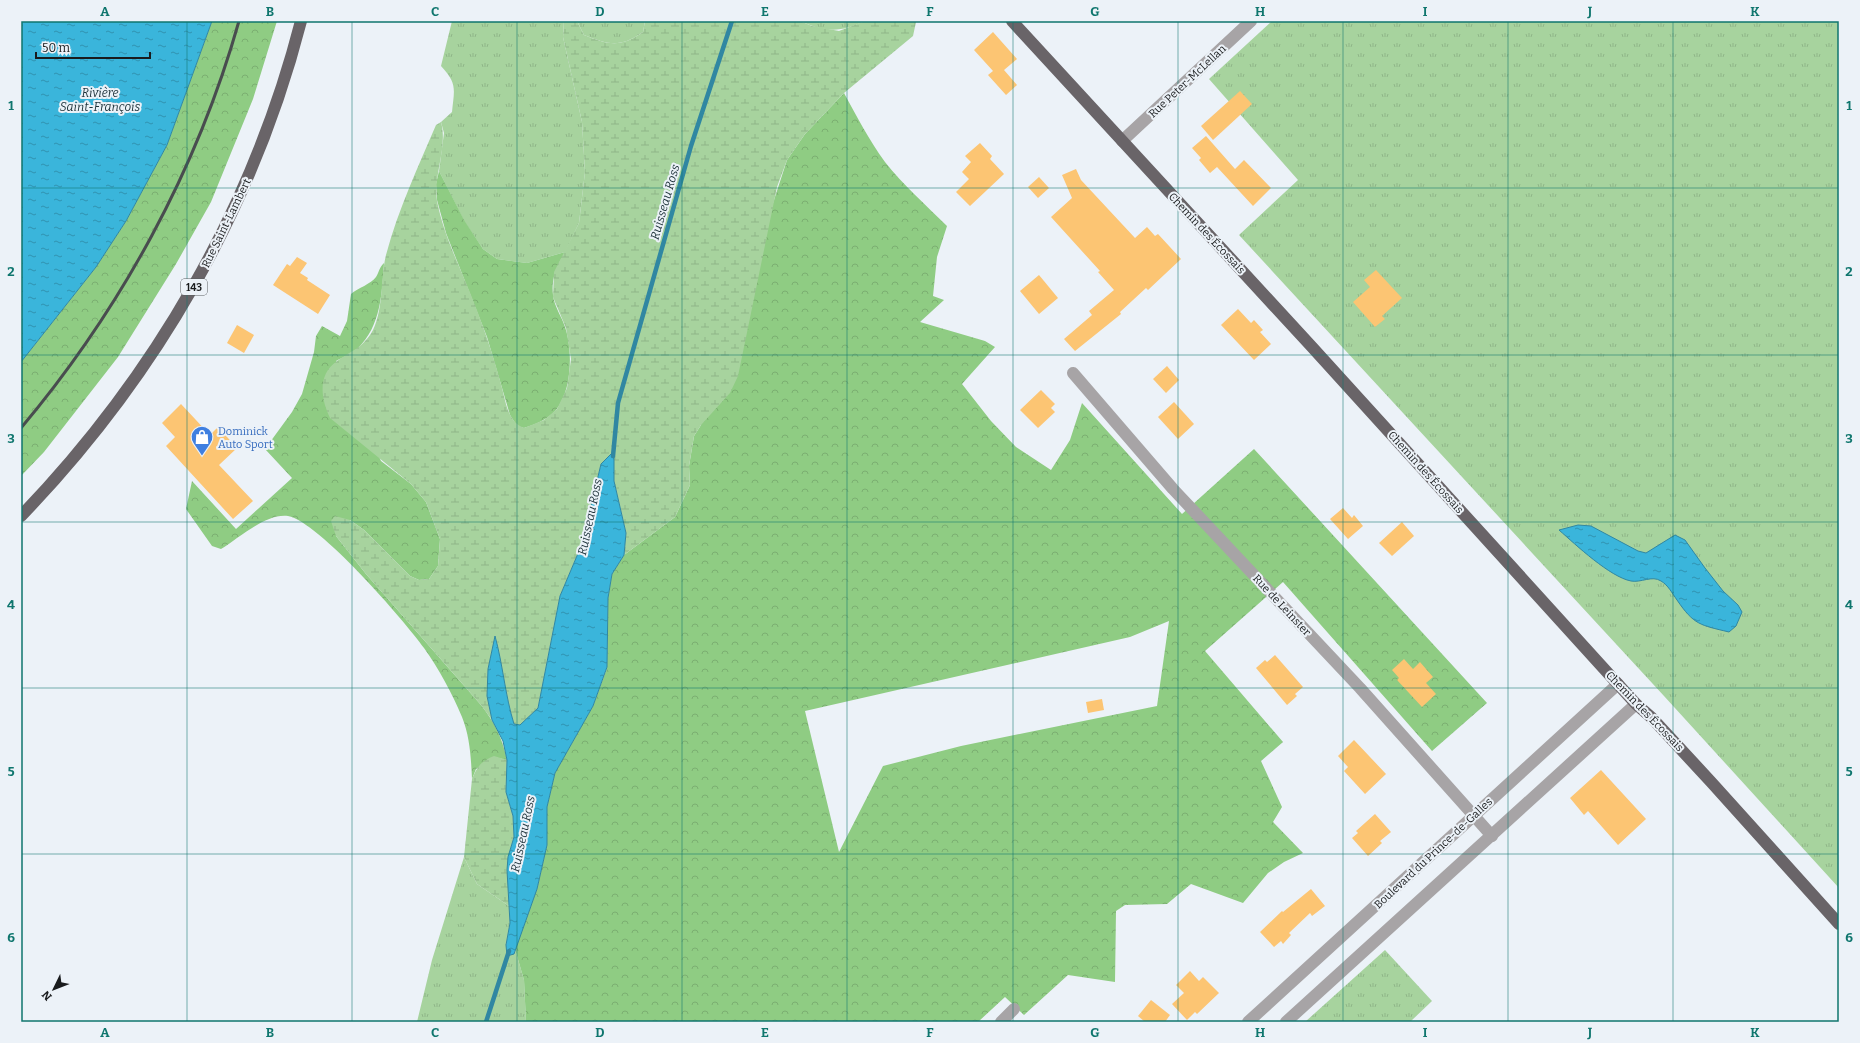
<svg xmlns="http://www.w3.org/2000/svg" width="1860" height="1043" font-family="Bitter,serif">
<defs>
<pattern id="grass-tufts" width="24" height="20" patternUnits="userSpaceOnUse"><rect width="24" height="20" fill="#a7d39e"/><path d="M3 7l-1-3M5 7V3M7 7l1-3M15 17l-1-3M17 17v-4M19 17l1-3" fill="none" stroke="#8fb588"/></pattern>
<pattern id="forest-crowns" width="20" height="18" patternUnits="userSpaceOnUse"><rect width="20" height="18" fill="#8fcc83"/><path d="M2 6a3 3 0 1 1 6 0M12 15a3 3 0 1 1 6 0" fill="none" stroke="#7baf71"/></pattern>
<pattern id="wetland-marsh" width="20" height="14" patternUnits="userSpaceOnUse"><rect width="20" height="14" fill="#a7d39e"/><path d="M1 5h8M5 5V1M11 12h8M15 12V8" fill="none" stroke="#8fb588"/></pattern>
<pattern id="water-ripples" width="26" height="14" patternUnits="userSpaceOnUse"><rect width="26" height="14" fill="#3ab5db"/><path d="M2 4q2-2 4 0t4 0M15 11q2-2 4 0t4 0" fill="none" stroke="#3092b1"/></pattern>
</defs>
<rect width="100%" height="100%" fill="#ecf2f8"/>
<g fill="url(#grass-tufts)">
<path d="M 452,21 L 564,21 L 563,37 L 582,122 L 585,172 L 579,223 L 565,252 L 527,263 L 497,259 L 483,249 L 464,221 L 439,171 L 444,133 L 441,122 L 452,112 C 454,90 458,84 441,66 Z"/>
<path d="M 577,21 L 645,21 L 643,32 C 620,48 609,45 584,35 Z"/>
<path d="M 800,21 L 865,21 C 840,33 825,32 800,21 Z"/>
<polygon points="1272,21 1839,21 1839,888 1664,696 1239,235 1298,180 1209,79"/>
<polygon points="464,857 477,884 509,906 510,923 506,945 514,954 515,949 524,980 526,1022 417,1022 432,960"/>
<polygon points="1385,950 1432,1001 1410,1022 1305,1022"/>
</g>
<g fill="url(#forest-crowns)" fill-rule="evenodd">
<polygon points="212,21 277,21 253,99 211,202 176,264 118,357 44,452 21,476 21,362 96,267 126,221 167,145"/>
<path d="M 844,93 C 857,117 869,140 885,162 C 903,185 926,205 947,226 L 937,257 L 933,296 L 944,300 L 920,322 L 985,341 L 995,347 L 962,384 L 991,421 L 1016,447 L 1051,470 L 1070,440 L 1082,403 L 1182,514 L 1254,449 L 1487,703 L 1432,751 L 1283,582 L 1205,651 L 1283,742 L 1261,761 L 1282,807 L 1273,822 L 1303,853 L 1284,862 L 1268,873 L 1243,903 L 1191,884 L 1167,904 L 1125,905 L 1116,911 L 1115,982 L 1068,975 L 1024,1015 L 1005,997 L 978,1022 L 526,1022 L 524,980 L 515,949 L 537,889 L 547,845 L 547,807 L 555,773 L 593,706 L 607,668 L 608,598 L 612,574 L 624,555 L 675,517 L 690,485 L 689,466 L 694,436 L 701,425 L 787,160 L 805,134 ZM 1169,621 L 1157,706 L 961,746 L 883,766 L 839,852 L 805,711 L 1130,637 Z"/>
<path d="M 439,171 L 464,220 L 483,249 L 497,259 L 527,263 L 565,252 C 557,267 551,277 553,295 C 554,306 562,317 565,327 C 573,350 572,391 556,410 C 547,420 536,424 524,428 L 517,426 L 510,415 L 487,337 L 446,233 L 437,200 L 436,184 Z"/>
<path d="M 384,263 C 382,293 381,326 358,348 C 353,354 343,357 336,361 L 381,461 L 411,484 L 426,502 L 440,539 L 438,566 L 429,579 L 419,580 L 410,576 L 364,530 L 350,520 L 336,536 L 366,574 L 481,705 C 495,723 502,737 507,760 L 494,757 L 476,769 L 472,779 C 471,758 470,737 462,717 C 452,693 439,669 424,648 C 405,621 318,521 288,516 C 266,513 239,538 221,549 L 212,546 L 186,509 L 192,481 L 236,529 L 292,478 L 265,449 L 292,412 L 302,394 L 314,352 L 316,336 L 322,326 L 340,336 L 347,321 L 351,294 C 358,288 371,284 376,277 C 379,272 379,268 384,263 Z"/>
</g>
<g fill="url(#wetland-marsh)">
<path d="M 564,21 L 577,21 L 584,35 C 609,45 620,48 643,32 L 645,21 L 800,21 L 812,26 L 839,31 L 865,21 L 916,22 L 913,36 L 844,93 L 805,134 L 787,160 L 777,187 L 738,376 L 730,393 L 701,425 L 694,436 L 689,466 L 690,485 L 675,517 L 624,555 L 626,533 L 614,481 L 614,452 L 601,464 L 582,544 L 560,596 L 538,708 L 520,726 L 514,724 C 505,695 503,666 495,637 L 488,669 L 487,696 L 492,720 L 481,705 L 366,574 L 336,536 L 331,521 L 335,516 L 350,520 L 364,530 L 410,576 L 419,580 L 429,579 L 438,566 L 440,539 L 426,502 L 411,484 L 330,418 C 321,399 317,375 337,361 C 351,351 364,347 373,330 C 384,307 380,279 386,255 C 398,210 418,167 436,125 L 441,122 C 448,148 433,175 437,201 C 443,232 457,261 469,290 C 482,322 493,354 502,388 C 506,403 508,422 524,428 L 544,420 L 557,409 L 567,388 L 571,359 L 566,328 L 553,297 L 554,272 L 579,223 L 585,172 L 582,122 L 563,37 Z"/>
<path d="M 494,756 L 507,760 L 506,792 L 513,816 L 514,837 L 508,857 L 509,906 L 477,884 L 464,857 L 472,779 C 477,767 481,761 494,756 Z"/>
</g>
<g fill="url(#water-ripples)" stroke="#3087a2">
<polygon points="21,21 212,21 167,145 126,221 96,267 21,362"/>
<path d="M 614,451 L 614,481 L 626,533 L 624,555 L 612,574 L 608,598 L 607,667 L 593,706 L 555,773 L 547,807 L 547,845 L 537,889 L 514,954 L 507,956 L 506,945 L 510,923 L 507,870 L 508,857 L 514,837 L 513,816 L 506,792 L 507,760 L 503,741 L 492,720 L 487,696 L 488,669 L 495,636 C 503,665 505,695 514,724 L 520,725 L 538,708 L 560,596 L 582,544 L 601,464 Z"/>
<path d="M 1578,525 L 1591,526 L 1638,551 L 1646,553 L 1675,535 L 1685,540 L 1705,568 L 1723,591 L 1738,605 L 1742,612 L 1736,626 L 1729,632 C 1700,625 1694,625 1677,600 C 1672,593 1668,585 1661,581 C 1652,575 1641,583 1631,581 C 1610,577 1576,545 1559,530 Z"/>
</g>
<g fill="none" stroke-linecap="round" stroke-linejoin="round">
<g stroke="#3087a2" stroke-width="4.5">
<polyline points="613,456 618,403 691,146 732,21"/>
<polyline points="486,1022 509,951"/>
</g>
</g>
<g fill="#fcc573">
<polygon points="993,32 1017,59 1004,70 1017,85 1006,95 988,75 993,71 974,50"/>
<polygon points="1240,91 1252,104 1213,140 1201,126"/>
<polygon points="1206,136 1235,169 1244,160 1271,188 1253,206 1217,167 1210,173 1199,160 1201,158 1192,148"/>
<polygon points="980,143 992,156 990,159 1004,174 970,206 956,192 969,179 962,172 971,162 965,156"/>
<polygon points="1076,169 1081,180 1135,238 1147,227 1155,236 1158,234 1181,259 1148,290 1146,288 1120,312 1121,314 1075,351 1064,339 1092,315 1089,311 1114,290 1098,272 1100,271 1051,217 1072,198 1062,175"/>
<polygon points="1039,177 1049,188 1038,198 1028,187"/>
<polygon points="297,257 307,263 300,273 308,278 307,280 330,295 318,314 273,285 287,264 290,266"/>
<polygon points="1376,270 1402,298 1382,316 1385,319 1375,327 1353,302 1370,287 1364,280"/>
<polygon points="1039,275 1058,298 1039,314 1020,291"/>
<polygon points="1238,309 1251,323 1254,320 1263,330 1260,332 1271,344 1254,360 1221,325"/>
<polygon points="237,325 254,335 244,353 227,343"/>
<polygon points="1167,366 1179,380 1166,393 1153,379"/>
<polygon points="1041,390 1055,404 1051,408 1055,412 1038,428 1020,410"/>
<polygon points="1174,402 1194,424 1178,439 1158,417"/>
<polygon points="181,404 210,435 218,427 237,448 219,465 253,501 233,519 166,446 175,437 162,423"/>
<polygon points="1343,508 1352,518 1354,515 1363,526 1348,539 1330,519"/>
<polygon points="1402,522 1414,536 1392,556 1379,543"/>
<polygon points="1275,655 1303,687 1295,694 1297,696 1287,705 1256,668 1265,660 1267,662"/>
<polygon points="1404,659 1413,669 1420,662 1433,677 1426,683 1436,694 1422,707 1397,680 1399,678 1392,670"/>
<polygon points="1102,699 1104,710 1088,713 1086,702"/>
<polygon points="1354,740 1386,774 1365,794 1344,771 1348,767 1338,756"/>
<polygon points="1601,770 1646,819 1618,845 1588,811 1584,815 1570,798"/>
<polygon points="1375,814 1391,832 1380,841 1382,843 1368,856 1352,838 1358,833 1356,831"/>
<polygon points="1311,889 1325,906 1312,916 1310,913 1289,933 1291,935 1283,944 1281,941 1274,947 1260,932 1282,911 1283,912"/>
<polygon points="1190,971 1199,981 1203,977 1219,993 1197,1014 1195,1012 1187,1020 1172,1004 1184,993 1176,985"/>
<polygon points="1151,1000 1170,1015 1165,1022 1145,1022 1138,1016"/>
</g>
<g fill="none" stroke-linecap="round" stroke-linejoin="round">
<g stroke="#a7a4a6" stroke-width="12">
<polyline points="1122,141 1251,21"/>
<polyline points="1073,373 1173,489 1360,688 1492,836"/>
<polyline points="1001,1022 1014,1009"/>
<polyline points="1248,1022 1618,684"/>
<polyline points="1286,1022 1636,704"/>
</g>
<g stroke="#696468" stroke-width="12">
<polyline points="1012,21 1312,347 1636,704 1652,718 1712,783 1839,924"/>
<path d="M 21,516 C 155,377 253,208 301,21"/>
</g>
<path stroke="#494c4f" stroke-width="3" d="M 21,428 C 121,309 197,170 239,21"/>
</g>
<path fill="none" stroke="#0f766e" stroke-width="1" stroke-opacity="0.55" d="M 187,21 L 187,1022M 352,21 L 352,1022M 517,21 L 517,1022M 682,21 L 682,1022M 847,21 L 847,1022M 1013,21 L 1013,1022M 1178,21 L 1178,1022M 1343,21 L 1343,1022M 1508,21 L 1508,1022M 1673,21 L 1673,1022M 21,188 L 1839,188M 21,355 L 1839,355M 21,522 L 1839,522M 21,688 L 1839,688M 21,854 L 1839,854"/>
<defs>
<g id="shop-pin" transform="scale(1.15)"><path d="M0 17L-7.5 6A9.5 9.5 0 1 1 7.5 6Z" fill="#3f7fe0" stroke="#ecf2f8"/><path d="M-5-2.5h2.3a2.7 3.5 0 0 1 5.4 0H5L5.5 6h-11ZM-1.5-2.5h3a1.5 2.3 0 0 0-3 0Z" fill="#fff"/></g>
</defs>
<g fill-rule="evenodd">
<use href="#shop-pin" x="202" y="437"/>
</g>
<g text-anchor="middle" stroke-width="4" stroke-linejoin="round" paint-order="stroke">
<rect fill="#ecf2f8" stroke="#585c5f" stroke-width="1" x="181" y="279" width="26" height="16" rx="3"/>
<g font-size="10" font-weight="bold" fill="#191b1d">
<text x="194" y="291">143</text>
</g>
<g font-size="11" fill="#191b1d" stroke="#ecf2f8">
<text transform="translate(1187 81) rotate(-43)" y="4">Rue Peter-McLellan</text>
<text transform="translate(226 223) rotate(-64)" y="4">Rue Saint-Lambert</text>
<text transform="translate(1207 233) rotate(47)" y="4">Chemin des Écossais</text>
<text transform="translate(1426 472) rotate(48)" y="4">Chemin des Écossais</text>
<text transform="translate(1282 605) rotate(47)" y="4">Rue de Leinster</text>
<text transform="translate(1645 711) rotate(46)" y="4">Chemin des Écossais</text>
<text transform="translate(1433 853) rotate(-43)" y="4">Boulevard du Prince-de-Galles</text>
</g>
<g font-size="11" fill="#366cbe" stroke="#ecf2f8" text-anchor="start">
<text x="218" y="435">Dominick<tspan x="218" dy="13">Auto Sport</tspan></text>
</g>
<g font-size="12" font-style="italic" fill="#1d3139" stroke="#ecf2f8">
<text x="100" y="97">Rivière<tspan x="100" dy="14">Saint-François</tspan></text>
<text transform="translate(665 202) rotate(-74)" y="4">Ruisseau Ross</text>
<text transform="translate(590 517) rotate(-78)" y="4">Ruisseau Ross</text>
<text transform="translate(523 834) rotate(-78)" y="4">Ruisseau Ross</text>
</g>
</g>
<rect width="1860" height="1043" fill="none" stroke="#ecf2f8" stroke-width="44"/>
<g transform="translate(54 989) rotate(227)" stroke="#ecf2f8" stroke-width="3" paint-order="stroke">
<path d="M0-3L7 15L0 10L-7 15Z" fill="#191b1d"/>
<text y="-6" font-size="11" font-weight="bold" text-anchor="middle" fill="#191b1d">N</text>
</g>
<path d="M36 52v6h114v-6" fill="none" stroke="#191b1d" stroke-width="2"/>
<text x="42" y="52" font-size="12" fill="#191b1d" stroke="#ecf2f8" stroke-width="3" paint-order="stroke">50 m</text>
<rect x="22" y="22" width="1816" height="999" fill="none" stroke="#0f766e" stroke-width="1.5"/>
<g font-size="13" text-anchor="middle" font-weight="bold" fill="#0f766e">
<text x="105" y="16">A</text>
<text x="270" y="16">B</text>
<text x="435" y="16">C</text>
<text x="600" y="16">D</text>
<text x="765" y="16">E</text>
<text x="930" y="16">F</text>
<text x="1095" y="16">G</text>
<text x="1260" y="16">H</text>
<text x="1425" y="16">I</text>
<text x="1590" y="16">J</text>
<text x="1755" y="16">K</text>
<text x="11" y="110">1</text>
<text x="1849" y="110">1</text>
<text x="11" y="276">2</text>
<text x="1849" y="276">2</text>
<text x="11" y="443">3</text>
<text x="1849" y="443">3</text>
<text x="11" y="609">4</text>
<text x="1849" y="609">4</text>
<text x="11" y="776">5</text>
<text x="1849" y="776">5</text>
<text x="11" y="942">6</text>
<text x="1849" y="942">6</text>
<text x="105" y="1037">A</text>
<text x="270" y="1037">B</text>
<text x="435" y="1037">C</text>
<text x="600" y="1037">D</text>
<text x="765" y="1037">E</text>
<text x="930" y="1037">F</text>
<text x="1095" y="1037">G</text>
<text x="1260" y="1037">H</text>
<text x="1425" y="1037">I</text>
<text x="1590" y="1037">J</text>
<text x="1755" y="1037">K</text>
</g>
</svg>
